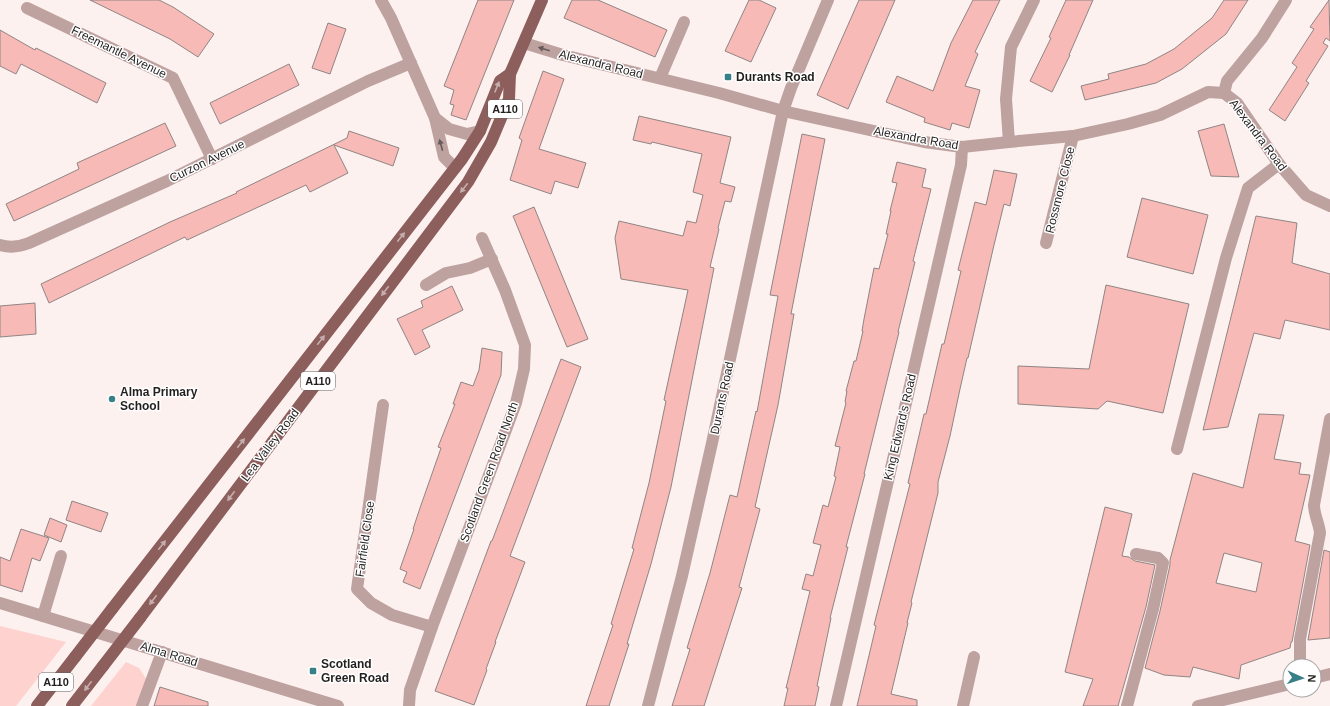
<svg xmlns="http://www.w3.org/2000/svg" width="1330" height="706" font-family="Arial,sans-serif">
<rect width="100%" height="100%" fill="#fdf1f0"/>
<g fill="#fdd2cf">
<polygon points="0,626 66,642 16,706 0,706"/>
<polygon points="126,662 139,668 147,680 136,706 91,706"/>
</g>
<g fill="#f7bab6" stroke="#908584" fill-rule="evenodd">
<polygon points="90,0 159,0 173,7 214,34 198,57 170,39"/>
<polygon points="478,0 514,0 466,120 451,115 454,105 450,104 454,90 444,86"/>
<polygon points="572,0 598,0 667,30 655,57 564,18"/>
<polygon points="749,0 759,0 776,8 751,62 725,51"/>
<polygon points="859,0 895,0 848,109 817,95"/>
<polygon points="973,0 1000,0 975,52 978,54 965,86 980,90 969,128 952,123 950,130 924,122 925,118 886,102 897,76 933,91 951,43"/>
<polygon points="1066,0 1093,0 1069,55 1070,55 1052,92 1030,81 1051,38 1049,37"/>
<polygon points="1224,0 1248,0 1226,34 1182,69 1156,83 1085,100 1081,86 1109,79 1108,74 1146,64 1174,49 1212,18"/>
<polygon points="1329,0 1330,41 1326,38 1323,43 1328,46 1306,81 1309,83 1285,121 1269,110 1297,67 1292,63 1314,29 1310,27"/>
<polygon points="328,23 346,29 330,74 312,68"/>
<polygon points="0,30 35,50 36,48 106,83 97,103 21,64 16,74 0,66"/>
<polygon points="289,64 299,85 220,124 210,103"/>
<polygon points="543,71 564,79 539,149 586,163 578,188 555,181 551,194 510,180 522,140 519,138"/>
<polygon points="639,116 731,137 720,183 735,187 731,202 725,201 718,228 719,229 710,267 714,268 671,487 651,564 627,644 629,644 609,706 586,706 613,625 611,624 634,549 632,548 649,483 666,401 664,400 688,290 621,279 615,238 619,221 683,236 687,221 696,223 703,195 693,192 702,154 652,142 651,144 633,140"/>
<polygon points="165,123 176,146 14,221 6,204 79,169 77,163"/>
<polygon points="1224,124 1239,177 1211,176 1198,131"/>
<polygon points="349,131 399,148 393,166 334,145 348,173 310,192 306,185 187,240 185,237 49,303 41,284 170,222 237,193 236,192 347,138"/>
<polygon points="802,134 825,139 791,314 794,314 778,405 755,507 760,509 739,587 742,588 704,706 672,706 690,649 687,648 710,573 730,495 737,497 756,411 757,412 778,296 770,295"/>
<polygon points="897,162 926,169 922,187 931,189 913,261 915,262 898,332 899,332 864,474 865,474 846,547 848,547 830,618 831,618 817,686 819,687 815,706 784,706 788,688 786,688 810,591 802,589 806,574 813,576 821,545 813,543 823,505 828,507 836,477 834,476 840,447 835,446 846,403 845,402 847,391 846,391 854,361 856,361 863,331 862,331 864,319 874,268 879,269 888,234 886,234 891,211 890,211 897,183 892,182"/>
<polygon points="994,170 1017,174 1010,206 1004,204 994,245 968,358 967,358 960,389 950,436 938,482 938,493 911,602 912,603 907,623 908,623 891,694 917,700 917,706 857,706 876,626 874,625 910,484 908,483 924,414 926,414 942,344 944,344 961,271 958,270 975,202 986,205"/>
<polygon points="1142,198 1208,215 1193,274 1127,257"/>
<polygon points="534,207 588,339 567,347 513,216"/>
<polygon points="1256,216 1297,223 1292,263 1330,274 1330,330 1285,320 1280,339 1254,333 1228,427 1203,430"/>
<polygon points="1106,285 1189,304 1163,413 1107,401 1098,409 1018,404 1018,366 1089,369"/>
<polygon points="452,286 463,310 422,330 430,347 415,355 397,319 423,307 421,301"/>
<polygon points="35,303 36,334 0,337 0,306"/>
<polygon points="482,348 502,352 501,375 420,589 403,582 407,572 400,569 414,529 413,529 420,508 441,448 438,447 455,404 453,404 461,382 473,386 479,370"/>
<polygon points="561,359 581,367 510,556 525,562 495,642 496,642 486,669 487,670 474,705 435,691 491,541 492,541"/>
<path d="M 1259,414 L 1284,415 L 1274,459 L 1301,463 L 1299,474 L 1310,475 L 1295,541 L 1310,545 L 1292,642 L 1291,642 L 1290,648 L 1241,665 L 1239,679 L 1193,667 L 1190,677 L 1164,675 L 1145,668 L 1160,611 L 1170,565 L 1170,560 L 1193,473 L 1243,488 ZM 1224,553 L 1262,563 L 1256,592 L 1216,583 Z"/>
<polygon points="72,501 108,513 101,532 66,520"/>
<polygon points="1105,507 1132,514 1122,556 1129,557 1135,561 1155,565 1146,607 1118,706 1083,706 1093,679 1065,672"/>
<polygon points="50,518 67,525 61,542 44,535"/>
<polygon points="21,529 49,538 40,561 32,558 22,592 0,585 0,557 10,561"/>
<polygon points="1324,550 1330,552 1330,638 1308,640"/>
<polygon points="160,687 208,702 208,706 154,706"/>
</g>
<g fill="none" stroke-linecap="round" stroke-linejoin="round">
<g stroke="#bda2a0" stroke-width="12">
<polyline points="381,0 391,18 435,118 444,157 455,168"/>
<polyline points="27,8 173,78 212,159"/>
<polyline points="524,43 563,55 719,93 783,111 924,142 962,147 1009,142 1073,136 1128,124 1160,115 1208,92 1224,93 1237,103 1279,164 1306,195 1330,206"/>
<polyline points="660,78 684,22"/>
<polyline points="1224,93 1227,81 1262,38 1286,0"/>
<polyline points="435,118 449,129 467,134 480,131"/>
<polyline points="1009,142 1006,99 1011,47 1034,0"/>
<polyline points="1046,243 1073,136"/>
<path d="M 0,245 C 10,248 19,247 29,243 L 167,181 L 368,81 L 411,63"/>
<polyline points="426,285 446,273 470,268 492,259"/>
<polyline points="383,405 357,589 371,603 392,615 432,627"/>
<polyline points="1177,449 1226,258 1248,188 1279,164"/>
<polyline points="0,603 338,706"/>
<polyline points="43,616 61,556"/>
<path d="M 1300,666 L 1300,639 L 1320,533 C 1319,523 1314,515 1314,505 L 1330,419"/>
<polyline points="1314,678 1330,674"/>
<polyline points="142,706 162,652"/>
<polyline points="409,706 410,690 432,627 516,403 524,369 525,345 505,290 482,238"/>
<polyline points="648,706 682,576 712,443 783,111 791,88 828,0"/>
<polyline points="836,706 961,165 962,147"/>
<polyline points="963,706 974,657"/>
<polyline points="1127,706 1153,609 1163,563 1158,558 1136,554"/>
<polyline points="1198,706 1290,684"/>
</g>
<g stroke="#8c5e5c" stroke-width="12">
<polyline points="112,609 462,159 480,131 500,81 510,74"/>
<polyline points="140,618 468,182 491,142 509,99 510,74 542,0"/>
<polyline points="37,706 75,657"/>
<polyline points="72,706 103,666"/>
</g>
<g stroke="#8c5e5c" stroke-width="12">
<polyline points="75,657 112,609"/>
<polyline points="103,666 140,618"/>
</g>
</g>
<defs><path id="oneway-solid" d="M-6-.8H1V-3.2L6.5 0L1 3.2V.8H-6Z"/></defs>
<g fill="#685a59">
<use href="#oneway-solid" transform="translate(544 49) rotate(-163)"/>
<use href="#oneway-solid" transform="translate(441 145) rotate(-105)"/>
</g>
<g fill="#c6aeae">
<use href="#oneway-solid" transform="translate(497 87) rotate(-68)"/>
<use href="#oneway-solid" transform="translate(464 188) rotate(128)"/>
<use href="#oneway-solid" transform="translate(401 237) rotate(-52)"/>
<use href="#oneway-solid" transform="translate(385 291) rotate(127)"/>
<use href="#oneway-solid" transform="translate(321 340) rotate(-52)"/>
<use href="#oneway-solid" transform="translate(241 443) rotate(-52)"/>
<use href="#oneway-solid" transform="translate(231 496) rotate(127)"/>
<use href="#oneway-solid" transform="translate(162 545) rotate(-52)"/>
<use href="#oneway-solid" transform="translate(153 600) rotate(127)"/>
<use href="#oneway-solid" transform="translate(88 686) rotate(127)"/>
</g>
<g fill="#388087" stroke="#fff" stroke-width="1.5">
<rect x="724" y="73" width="8" height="8" rx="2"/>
<circle cx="112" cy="399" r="4"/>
<rect x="309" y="667" width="8" height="8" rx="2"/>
</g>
<g text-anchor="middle" stroke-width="3" stroke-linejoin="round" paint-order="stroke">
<g fill="#fff" stroke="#656262" stroke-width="1">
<rect x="488" y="100" width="34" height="18" rx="3"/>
<rect x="301" y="372" width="34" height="18" rx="3"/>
<rect x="39" y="673" width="34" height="18" rx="3"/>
</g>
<g font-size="11" font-weight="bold" fill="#231f1f">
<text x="505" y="113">A110</text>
<text x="318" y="385">A110</text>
<text x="56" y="686">A110</text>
</g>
<g font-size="12" fill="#231f1f" stroke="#fff">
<text transform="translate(119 52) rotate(26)" y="4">Freemantle Avenue</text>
<text transform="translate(601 64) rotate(14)" y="4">Alexandra Road</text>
<text transform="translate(1258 135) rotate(53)" y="4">Alexandra Road</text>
<text transform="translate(916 138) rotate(10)" y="4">Alexandra Road</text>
<text transform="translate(207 161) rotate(-26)" y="4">Curzon Avenue</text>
<text transform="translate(1060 190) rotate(-76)" y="4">Rossmore Close</text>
<text transform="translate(722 398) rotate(-78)" y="4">Durants Road</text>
<text transform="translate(900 427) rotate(-77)" y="4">King Edward's Road</text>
<text transform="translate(270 445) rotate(-53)" y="4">Lea Valley Road</text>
<text transform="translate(489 472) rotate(-70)" y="4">Scotland Green Road North</text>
<text transform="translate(365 539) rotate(-82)" y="4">Fairfield Close</text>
<text transform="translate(169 654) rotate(17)" y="4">Alma Road</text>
</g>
<g font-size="12" font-weight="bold" fill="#231f1f" stroke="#fff" text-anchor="start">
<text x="736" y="81">Durants Road</text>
<text x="120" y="396">Alma Primary<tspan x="120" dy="14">School</tspan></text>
<text x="321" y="668">Scotland<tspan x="321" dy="14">Green Road</tspan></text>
</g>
</g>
<g transform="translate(1302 678) rotate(93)"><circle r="19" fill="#ffffff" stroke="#a7a5a5"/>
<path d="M0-3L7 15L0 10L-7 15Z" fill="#388087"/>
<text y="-6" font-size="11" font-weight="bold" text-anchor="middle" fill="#231f1f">N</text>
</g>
</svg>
